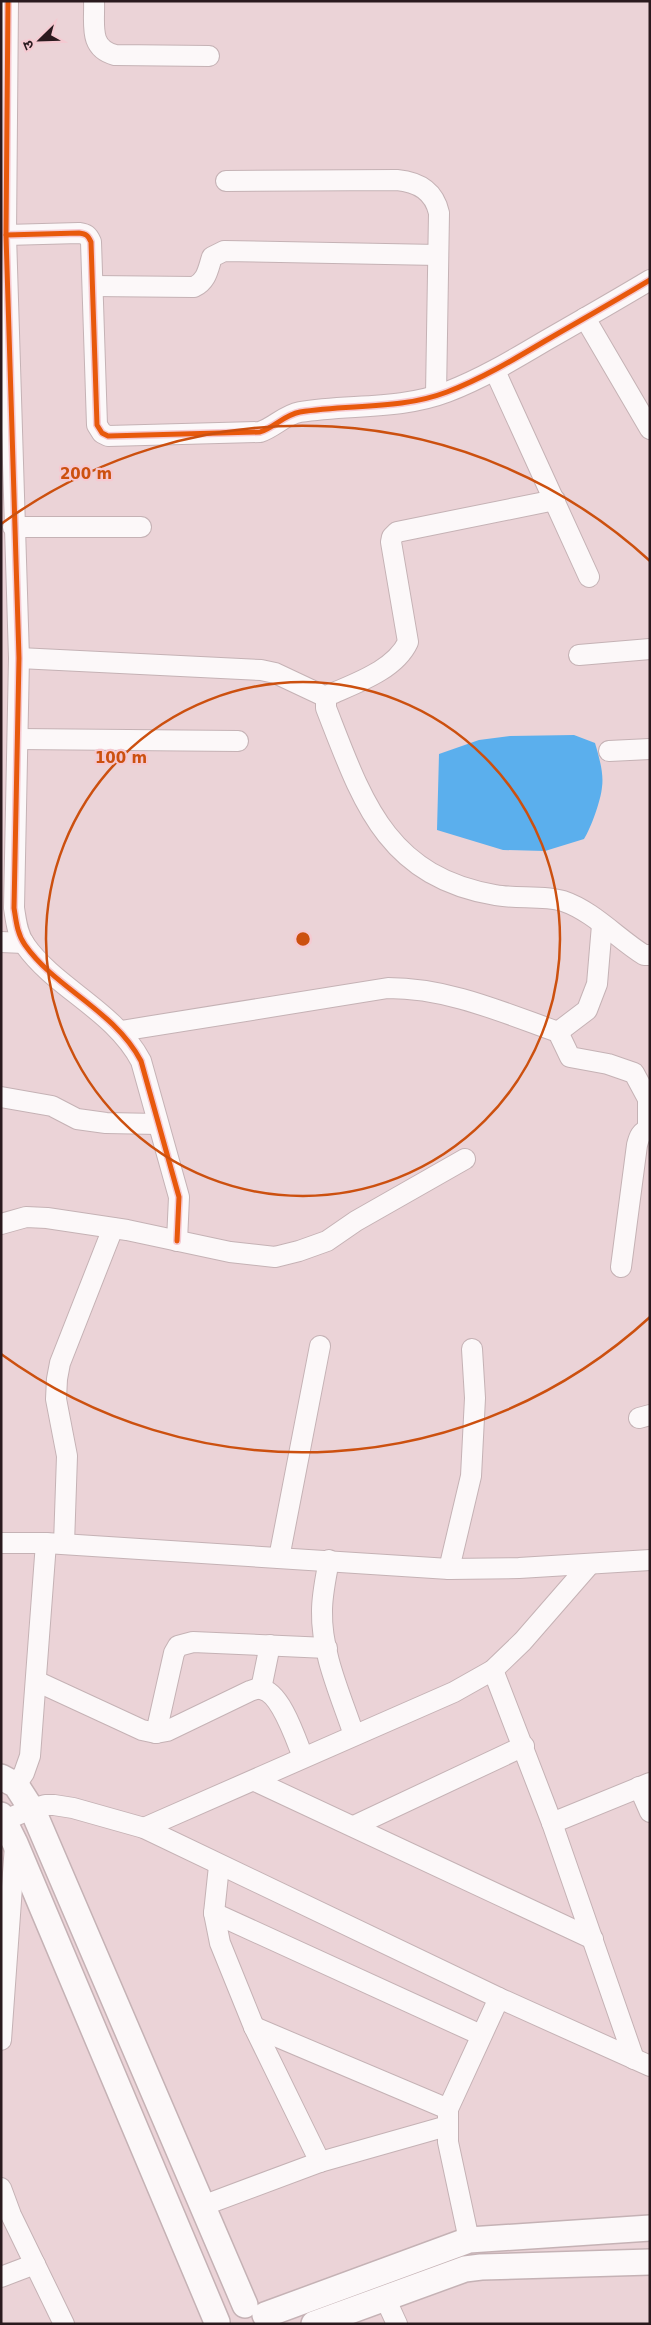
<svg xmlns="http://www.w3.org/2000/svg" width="651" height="2325" font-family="'DejaVu Sans','Noto Sans Devanagari',sans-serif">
<rect width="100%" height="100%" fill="#ebd3d7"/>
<path fill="#5bafed" d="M 574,735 L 595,743 C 599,757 604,773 602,787 C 601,800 591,828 584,839 L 545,851 L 503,850 L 437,830 L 439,754 L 479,740 L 510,736 Z"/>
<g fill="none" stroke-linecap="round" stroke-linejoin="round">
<g stroke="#c5b2b5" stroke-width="22">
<g id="minor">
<path d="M 8,1 L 6,235 L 19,658 L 14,908 C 16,920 17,934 25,945 C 56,989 114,1010 141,1061 L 179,1197 L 177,1241"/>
<path d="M 94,1 C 95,24 88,48 115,55 L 209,56"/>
<path d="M 226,181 L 397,180 C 418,182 434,191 439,213 L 436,395"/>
<path d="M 6,235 L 79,233 C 86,234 88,235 91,242 L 97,425 L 102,433 L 108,436 L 260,432 C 275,427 284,415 300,412 C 349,404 400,410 447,392 C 481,379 513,360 545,341 C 580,321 615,301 650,280"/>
<path d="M 93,286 L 194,287 C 207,281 208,269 212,257 L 224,251 L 438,255"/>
<polyline points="585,318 650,429"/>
<polyline points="495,371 589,577"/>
<path d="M 555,500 L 397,532 L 392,537 L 391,542 L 408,642 C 395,670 356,683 329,695 L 326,697 L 326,708 C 362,800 385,876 495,895 C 515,899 545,895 563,901 C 593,911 618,939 644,955 L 650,955"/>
<polyline points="13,527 141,527"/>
<polyline points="579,655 650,649"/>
<polyline points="19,658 261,670 275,673 326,697"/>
<polyline points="18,739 238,741"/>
<polyline points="609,751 650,749"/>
<polyline points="1,942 24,943"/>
<path d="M 121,1031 L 388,988 C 448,988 502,1012 558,1032 L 570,1057 L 608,1064 L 634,1073 L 648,1099 L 648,1129"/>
<polyline points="558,1032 587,1010 597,984 602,925"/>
<polyline points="1,1097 52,1106 77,1119 106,1123 158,1124"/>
<polyline points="1,1224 26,1217 47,1218 127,1230 230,1252 275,1257 299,1251 327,1241 356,1221 465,1159"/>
<path d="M 621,1267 L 637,1145 C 639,1137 641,1131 650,1129"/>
<polyline points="639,1418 650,1415"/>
<polyline points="1,1543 46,1543 449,1569 519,1568 650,1560"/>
<polyline points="64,1544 67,1456 56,1399 57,1379 60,1363 113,1228"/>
<polyline points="279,1558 320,1346"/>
<path d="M 329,1560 C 326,1577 322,1594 322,1611 C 321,1653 341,1696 354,1735"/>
<polyline points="449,1569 471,1476 475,1398 472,1349"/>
<polyline points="493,1670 552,1823 634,2059"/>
<path d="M 36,1681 L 142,1730 L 156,1733 L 167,1731 L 250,1691 C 253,1690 258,1688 261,1689 C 281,1692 296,1740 303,1757"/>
<polyline points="261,1689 270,1645"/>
<polyline points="156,1733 174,1653 178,1646 193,1642 327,1648"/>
<polyline points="255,1781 593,1939"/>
<polyline points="16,1785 24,1773 30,1756 46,1543"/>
<polyline points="639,1787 650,1812"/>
<polyline points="5,1820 31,1809 45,1805 54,1805 73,1808 144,1828 499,1998 650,2066"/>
<polyline points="552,1823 650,1783"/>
<polyline points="354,1826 524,1746"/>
<polyline points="144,1828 454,1692 493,1670 523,1641 590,1564"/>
<polyline points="219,1866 214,1913 220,1943 254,2027 320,2162"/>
<polyline points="214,1913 481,2035"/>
<polyline points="254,2027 448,2109"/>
<polyline points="1,2040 15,1845"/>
<polyline points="1,2188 11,2215 64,2324"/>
<polyline points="202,2206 320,2162 447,2126"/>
<polyline points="469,2240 448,2142 448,2109 499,1998"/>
<polyline points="1,2277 35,2264"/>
<polyline points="385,2298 397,2324"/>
</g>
</g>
<g stroke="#c5b2b5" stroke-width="28">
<g id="tertiary">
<polyline points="1,1777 16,1785 34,1813 245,2305"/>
<polyline points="1,1815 15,1843 217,2322"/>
<polyline points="265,2315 469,2240 650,2228"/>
<polyline points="314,2324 465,2269 481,2267 650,2262"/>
</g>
</g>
<use href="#minor" stroke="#fcf8f9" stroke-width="20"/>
<use href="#tertiary" stroke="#fcf8f9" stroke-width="25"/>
<g stroke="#f5c9d1" stroke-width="8">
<g id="cycleway">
<path d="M 8,1 L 6,235 L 19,658 L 14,908 C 16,920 17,934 25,945 C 56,989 114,1010 141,1061 L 179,1197 L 177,1241"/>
<path d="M 6,235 L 79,233 C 86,234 88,235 91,242 L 97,425 L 102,433 L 108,436 L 260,432 C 275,427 284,415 300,412 C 349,404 400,410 447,392 C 481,379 513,360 545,341 C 580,321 615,301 650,280"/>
</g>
</g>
<use href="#cycleway" stroke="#e8590c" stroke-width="5"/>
</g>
<g fill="none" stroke="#cc500f" stroke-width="2.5">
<circle cx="303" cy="939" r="257"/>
<path d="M650 1317A513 513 0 0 1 1 1354M1 524A513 513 0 0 1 650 561"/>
</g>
<circle cx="303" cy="939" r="8" fill="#cc500f" stroke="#f5c9d1" stroke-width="2.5"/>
<g font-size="15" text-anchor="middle" font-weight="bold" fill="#cc500f" stroke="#f5c9d1" stroke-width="4.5" stroke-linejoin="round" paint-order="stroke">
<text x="86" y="479">200 m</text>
<text x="121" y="763">100 m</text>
</g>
<rect width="651" height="2325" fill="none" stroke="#2a1a1e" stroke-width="5"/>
<g transform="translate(40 40) rotate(247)" stroke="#f5c9d1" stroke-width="4" paint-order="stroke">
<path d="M0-4L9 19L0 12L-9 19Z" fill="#2a1a1e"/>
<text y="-8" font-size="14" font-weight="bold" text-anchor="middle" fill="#2a1a1e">उ</text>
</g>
</svg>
